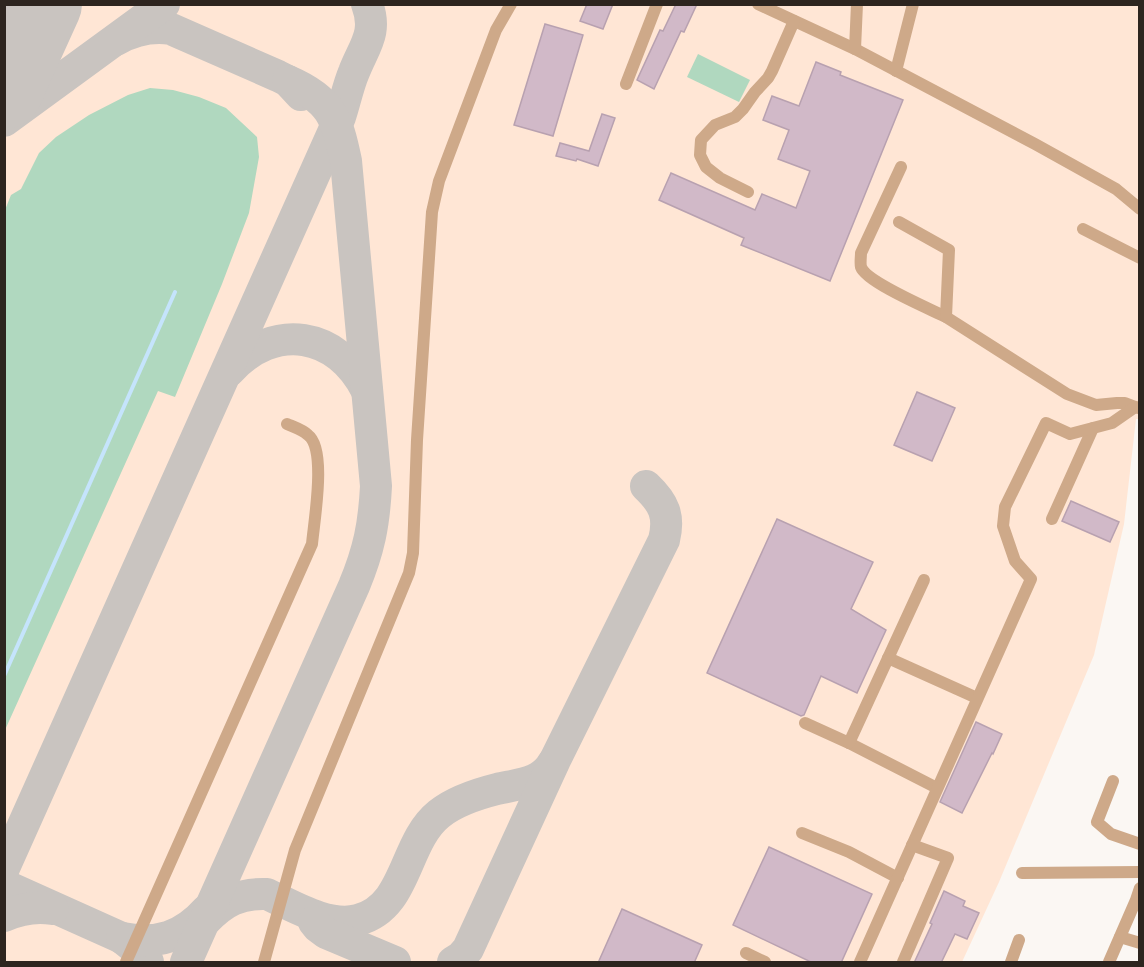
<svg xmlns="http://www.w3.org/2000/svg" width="1144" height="967" font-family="'Playfair Display',serif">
<rect width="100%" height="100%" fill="#fbf7f3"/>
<polygon fill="#ffe6d5" points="5,5 1139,5 1140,419 1136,419 1124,524 1094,655 999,882 962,962 5,962"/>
<g fill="#b0d8bf">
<polygon points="698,54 750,80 739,102 687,77"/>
<polygon points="150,88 173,90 199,97 226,108 257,137 259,157 249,213 222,284 175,397 158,391 5,730 5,210 11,195 21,189 39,153 56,137 89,115 128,95"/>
</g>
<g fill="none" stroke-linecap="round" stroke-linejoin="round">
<polyline stroke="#c5e4fc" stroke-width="4" points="4,676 175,292"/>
<g stroke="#c9c4c0" stroke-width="32">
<path d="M 116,40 C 134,30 151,26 171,29 L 278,76 L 288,81 L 301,95"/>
<polyline points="4,121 164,4"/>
<path d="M 229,371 C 274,321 338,332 367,391"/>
<path d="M 4,868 L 340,117 C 345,102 348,86 354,72 C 364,46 378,33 367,4"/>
<polyline points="4,885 122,938 137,950 148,962"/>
<path d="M 4,916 C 20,909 36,906 53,909"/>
<path d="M 205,921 C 224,901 240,893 267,894 C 293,906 329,928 358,920 C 408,907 403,843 439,814 C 455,801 477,794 497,789 C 518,784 541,784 553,763"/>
<polyline points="314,922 318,927 326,933 395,962"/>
<path d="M 122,938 C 157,945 183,937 207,910"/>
<path d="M 186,962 L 354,586 C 369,550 374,525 376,486 L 346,161 C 337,117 330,99 288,81"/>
<path d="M 453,962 L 461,957 L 468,949 L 555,760 L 664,540 C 670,516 664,503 646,486"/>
</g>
<polyline stroke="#c9c4c0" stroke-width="78" points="4,90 43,4"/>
</g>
<g fill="#d1b9c8" stroke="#b8a1b0" stroke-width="1.5">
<polygon points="587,4 613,4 603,29 580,21"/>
<polygon points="676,4 697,4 684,32 681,31 654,89 637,80 660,30 663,31"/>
<polygon points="545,24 583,35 553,136 514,125"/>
<polygon points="816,62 841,72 840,75 903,100 830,281 741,245 744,238 659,200 671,173 755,210 762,194 796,208 810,171 778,159 789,130 763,120 772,96 799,106"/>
<polygon points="602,114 615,118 598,166 577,159 576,161 556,156 560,143 589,151"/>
<polygon points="917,392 955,408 932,461 894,445"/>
<polygon points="1071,501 1119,522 1110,542 1062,521"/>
<polygon points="777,519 873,562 851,609 886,630 857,693 821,676 804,715 801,716 707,673"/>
<polygon points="976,722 1002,734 993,754 992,753 962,813 940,802"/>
<polygon points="769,847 872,894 841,963 813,963 733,925"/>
<polygon points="944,891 965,901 963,906 979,913 967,939 955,934 941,963 914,963 932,924 930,923"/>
<polygon points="622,909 702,945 694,963 598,963"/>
</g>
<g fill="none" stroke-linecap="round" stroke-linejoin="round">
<g stroke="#cea989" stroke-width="12">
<polyline points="758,4 855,49 1035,144 1116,189 1140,209"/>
<polyline points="855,49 857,4"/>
<polyline points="896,71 913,4"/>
<polyline points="626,84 657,4"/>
<path d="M 901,167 L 861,253 C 861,257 860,263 861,267 C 866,282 930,309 946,317"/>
<polyline points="748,192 720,178 706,167 700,155 701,140 715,125 735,117 743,109 755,92 768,78 772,71 794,21"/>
<polyline points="899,222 949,250 946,317 1067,394 1096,405 1117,403 1125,403 1138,408"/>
<polyline points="1083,229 1140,258"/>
<polyline points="1052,519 1093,428"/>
<polyline points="888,658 977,698"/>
<polyline points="805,723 849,743 937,788"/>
<polyline points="849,743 924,580"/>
<polyline points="1113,781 1097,822 1111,834 1140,844"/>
<polyline points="802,833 849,852 898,878"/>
<polyline points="1022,873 1140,872"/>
<polyline points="1120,937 1140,943"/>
<polyline points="746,953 765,962"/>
<path d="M 126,962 L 312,544 C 314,521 327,449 308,435 C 303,430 294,427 287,424"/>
<polyline points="264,962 295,850 409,573 413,553 417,440 432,212 439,181 496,30 511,4"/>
<polyline points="860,962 1031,579 1015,561 1003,526 1005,507 1046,423 1070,434 1112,423 1135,407"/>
<polyline points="903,962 948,858 912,845"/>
<polyline points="1011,962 1019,940"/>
<polyline points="1109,962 1136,900 1140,888"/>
</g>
</g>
<rect width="1144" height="967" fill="none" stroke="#2d251f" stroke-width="12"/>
</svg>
